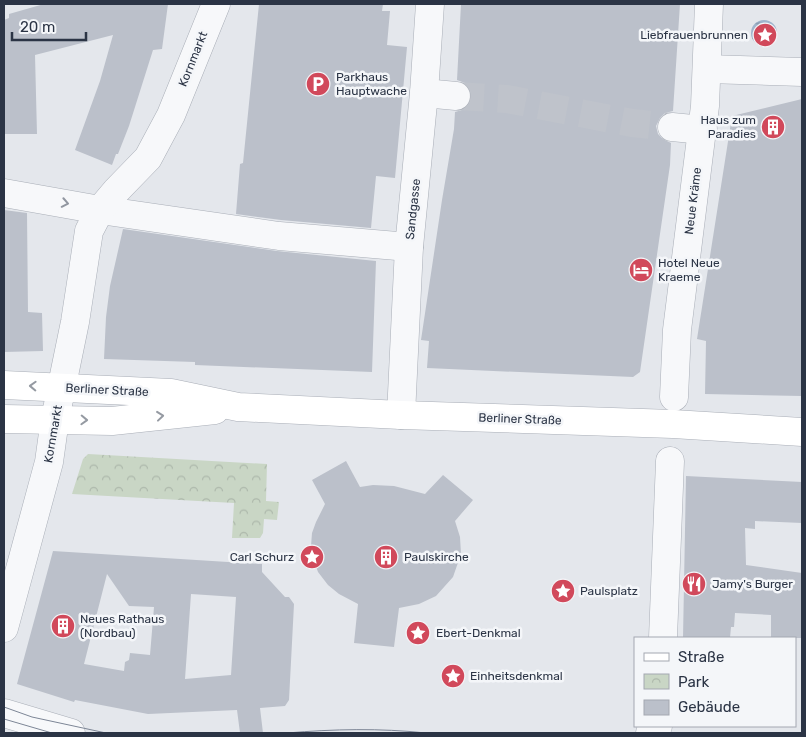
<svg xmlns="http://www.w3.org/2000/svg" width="806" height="737" font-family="Rubik,sans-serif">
<defs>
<pattern id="park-crowns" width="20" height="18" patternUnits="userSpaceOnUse" patternTransform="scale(1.25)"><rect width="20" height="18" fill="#c9d6c5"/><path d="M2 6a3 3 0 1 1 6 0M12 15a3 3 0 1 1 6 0" fill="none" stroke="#adb8ab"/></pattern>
<pattern id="water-ripples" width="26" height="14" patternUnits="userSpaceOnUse" patternTransform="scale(1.25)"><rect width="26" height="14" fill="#9fb4cc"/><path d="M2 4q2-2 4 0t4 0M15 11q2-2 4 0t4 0" fill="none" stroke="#8293a7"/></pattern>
</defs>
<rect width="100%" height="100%" fill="#e4e7ec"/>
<polygon fill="url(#park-crowns)" points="88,454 267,464 266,501 279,502 277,520 264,519 263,533 260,538 232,538 234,503 72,494 83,459"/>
<circle fill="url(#water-ripples)" cx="764" cy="33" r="13"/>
<g fill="#bbc0ca" fill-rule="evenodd">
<polygon points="44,4 168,4 162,49 153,50 129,126 118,154 116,154 112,165 75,150 100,81 113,35 35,55 37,134 4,134 4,20 9,18 9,14"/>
<polygon points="259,4 383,4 382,11 390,11 387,45 407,47 395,178 376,176 371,228 281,220 236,214 240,164 243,163"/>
<polygon points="461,4 680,4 673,111 665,113 660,118 656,126 658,134 663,139 671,143 670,165 640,372 633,377 427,368 429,341 421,340 442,200 454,129 455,112 462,110 468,105 471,98 470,89 465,83 457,80"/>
<polygon points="802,99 802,396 705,394 706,341 697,339 732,116"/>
<polygon points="4,210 27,213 28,312 42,313 43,351 4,352"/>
<polygon points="123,229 277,251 376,261 372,372 195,365 195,362 104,359 106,317 110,286"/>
<polygon points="346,461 360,487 373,485 394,486 425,494 443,475 473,500 455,521 460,537 461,554 453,577 436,596 419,604 399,608 394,647 354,643 358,604 339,594 328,585 318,572 314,561 311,546 312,533 316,522 325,504 312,480"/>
<polygon points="686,476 802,482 802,523 755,521 755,529 745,528 746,565 802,573 802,638 771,638 771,615 735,613 734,627 731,627 730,638 683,638"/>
<path d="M 53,551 L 262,564 L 262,572 L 285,597 L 289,597 L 294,604 L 289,700 L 285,706 L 260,708 L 263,733 L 240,733 L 237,710 L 148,714 L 75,700 L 74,702 L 17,684 ZM 107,574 L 129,606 L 154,607 L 150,655 L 130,653 L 129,660 L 125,662 L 124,671 L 84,664 ZM 191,594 L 236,597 L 231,675 L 185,679 Z"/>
</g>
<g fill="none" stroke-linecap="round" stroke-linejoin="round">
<polyline stroke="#bfc3cb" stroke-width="28" stroke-dasharray="28 14" stroke-linecap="butt" points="456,96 507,99 632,123 672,127"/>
<g stroke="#a9aeb7" stroke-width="29">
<g id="street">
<polyline points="707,69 802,72"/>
<polyline points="424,93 456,96"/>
<polyline points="672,127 703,130"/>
<polyline points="4,193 100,210 279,236 409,247"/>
<polyline points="674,397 677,330 705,106 709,4"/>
<polyline points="401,415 409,247 424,93 430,4"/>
<polyline points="4,628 49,462 55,419 75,322 89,231 100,210 116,191 148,158 171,115 216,4"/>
<polyline points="663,638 670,461"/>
<polyline points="4,713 71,733"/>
<polyline points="650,733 658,726"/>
</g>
</g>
<g stroke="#a9aeb7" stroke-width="29">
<g id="secondary">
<polyline points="4,385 171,393 238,407 401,415 673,424 802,432"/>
<polyline points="4,419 112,421 215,410"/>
</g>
</g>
<use href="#street" stroke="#f7f8fa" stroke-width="28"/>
<use href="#secondary" stroke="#fff" stroke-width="28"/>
<g stroke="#7d8696" stroke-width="1">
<polyline points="4,707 32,717 106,733"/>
<polyline points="4,719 52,733"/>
<path d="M 287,733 C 334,729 380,728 426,733"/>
</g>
</g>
<defs><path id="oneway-chevron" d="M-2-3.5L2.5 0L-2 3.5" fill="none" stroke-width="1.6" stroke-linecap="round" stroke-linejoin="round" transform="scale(1.25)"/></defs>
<use stroke="#9196a0" href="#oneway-chevron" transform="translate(65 203) rotate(11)"/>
<g stroke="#959aa2">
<use href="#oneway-chevron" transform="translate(33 386) rotate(-178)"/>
<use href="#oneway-chevron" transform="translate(160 416) rotate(-6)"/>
<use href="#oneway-chevron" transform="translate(84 420) rotate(2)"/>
</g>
<defs>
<g id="sight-disc" transform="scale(1.25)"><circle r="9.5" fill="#d1495b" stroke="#f4f6f9"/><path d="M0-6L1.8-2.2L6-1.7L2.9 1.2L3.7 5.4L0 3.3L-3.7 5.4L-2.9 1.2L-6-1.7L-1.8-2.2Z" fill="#fff"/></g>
<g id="parking-disc" transform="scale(1.25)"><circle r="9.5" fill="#d1495b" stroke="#f4f6f9"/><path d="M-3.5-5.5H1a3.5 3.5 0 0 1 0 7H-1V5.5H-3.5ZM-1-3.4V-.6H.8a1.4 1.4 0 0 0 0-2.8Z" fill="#fff"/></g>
<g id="building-disc" transform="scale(1.25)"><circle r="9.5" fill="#d1495b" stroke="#f4f6f9"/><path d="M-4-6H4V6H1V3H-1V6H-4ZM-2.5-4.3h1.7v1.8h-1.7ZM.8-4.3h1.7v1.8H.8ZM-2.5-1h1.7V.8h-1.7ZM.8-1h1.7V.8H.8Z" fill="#fff"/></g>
<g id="hotel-disc" transform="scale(1.25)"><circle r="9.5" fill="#d1495b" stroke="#f4f6f9"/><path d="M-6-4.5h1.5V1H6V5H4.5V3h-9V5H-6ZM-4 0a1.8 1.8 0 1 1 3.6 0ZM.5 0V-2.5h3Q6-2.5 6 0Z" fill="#fff"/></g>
<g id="restaurant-disc" transform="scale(1.25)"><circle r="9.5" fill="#d1495b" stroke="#f4f6f9"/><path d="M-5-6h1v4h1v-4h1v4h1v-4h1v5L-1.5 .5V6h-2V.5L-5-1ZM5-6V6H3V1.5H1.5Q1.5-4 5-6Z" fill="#fff"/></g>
</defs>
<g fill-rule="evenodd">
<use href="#sight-disc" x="765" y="35"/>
<use href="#parking-disc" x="318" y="84"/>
<use href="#building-disc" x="773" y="127"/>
<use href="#hotel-disc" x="641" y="270"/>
<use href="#sight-disc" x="312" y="557"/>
<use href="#building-disc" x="386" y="557"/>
<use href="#restaurant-disc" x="694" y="584"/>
<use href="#sight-disc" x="563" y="591"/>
<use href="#building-disc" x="63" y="626"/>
<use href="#sight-disc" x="418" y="633"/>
<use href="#sight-disc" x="453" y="676"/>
</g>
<g text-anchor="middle" stroke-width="5" stroke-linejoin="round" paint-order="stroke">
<g font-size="12" fill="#2b3445" stroke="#f4f6f9" text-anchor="start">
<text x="748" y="39" text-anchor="end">Liebfrauenbrunnen</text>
<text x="336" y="81">Parkhaus<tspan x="336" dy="14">Hauptwache</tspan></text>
<text x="756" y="124" text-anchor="end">Haus zum<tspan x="756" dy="14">Paradies</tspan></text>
<text x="658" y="267">Hotel Neue<tspan x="658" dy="14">Kraeme</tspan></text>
<text x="294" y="561" text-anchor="end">Carl Schurz</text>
<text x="404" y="561">Paulskirche</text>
<text x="712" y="588">Jamy's Burger</text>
<text x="580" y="595">Paulsplatz</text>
<text x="80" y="623">Neues Rathaus<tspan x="80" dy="14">(Nordbau)</tspan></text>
<text x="436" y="637">Ebert-Denkmal</text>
<text x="470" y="680">Einheitsdenkmal</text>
</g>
<g font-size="12" fill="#2b3445" stroke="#f4f6f9">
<text transform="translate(193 59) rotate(-68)" y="4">Kornmarkt</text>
<text transform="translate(693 201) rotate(-83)" y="4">Neue Kräme</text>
<text transform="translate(413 209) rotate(-84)" y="4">Sandgasse</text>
<text transform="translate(107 390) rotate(3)" y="4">Berliner Straße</text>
<text transform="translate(520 419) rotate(2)" y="4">Berliner Straße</text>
<text transform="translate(53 434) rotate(-80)" y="4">Kornmarkt</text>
</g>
</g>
<rect width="806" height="737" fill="none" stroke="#2b3445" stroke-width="10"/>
<rect x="634" y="637" width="162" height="90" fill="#f4f6f9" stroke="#a4a8b1"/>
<rect x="644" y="653" width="25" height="8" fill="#ffffff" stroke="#a4a8b1"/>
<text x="678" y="662" font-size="15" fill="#2b3445">Straße</text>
<rect x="644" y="674" width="25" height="15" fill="url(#park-crowns)" stroke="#a4a8b1"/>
<text x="678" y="687" font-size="15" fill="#2b3445">Park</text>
<rect x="644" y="700" width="25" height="15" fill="#bbc0ca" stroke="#a4a8b1"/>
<text x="678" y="712" font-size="15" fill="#2b3445">Gebäude</text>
<path d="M12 32v8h74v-8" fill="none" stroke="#2b3445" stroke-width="2.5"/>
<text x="20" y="32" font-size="15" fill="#2b3445" stroke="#f4f6f9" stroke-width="4" paint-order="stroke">20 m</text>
</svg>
